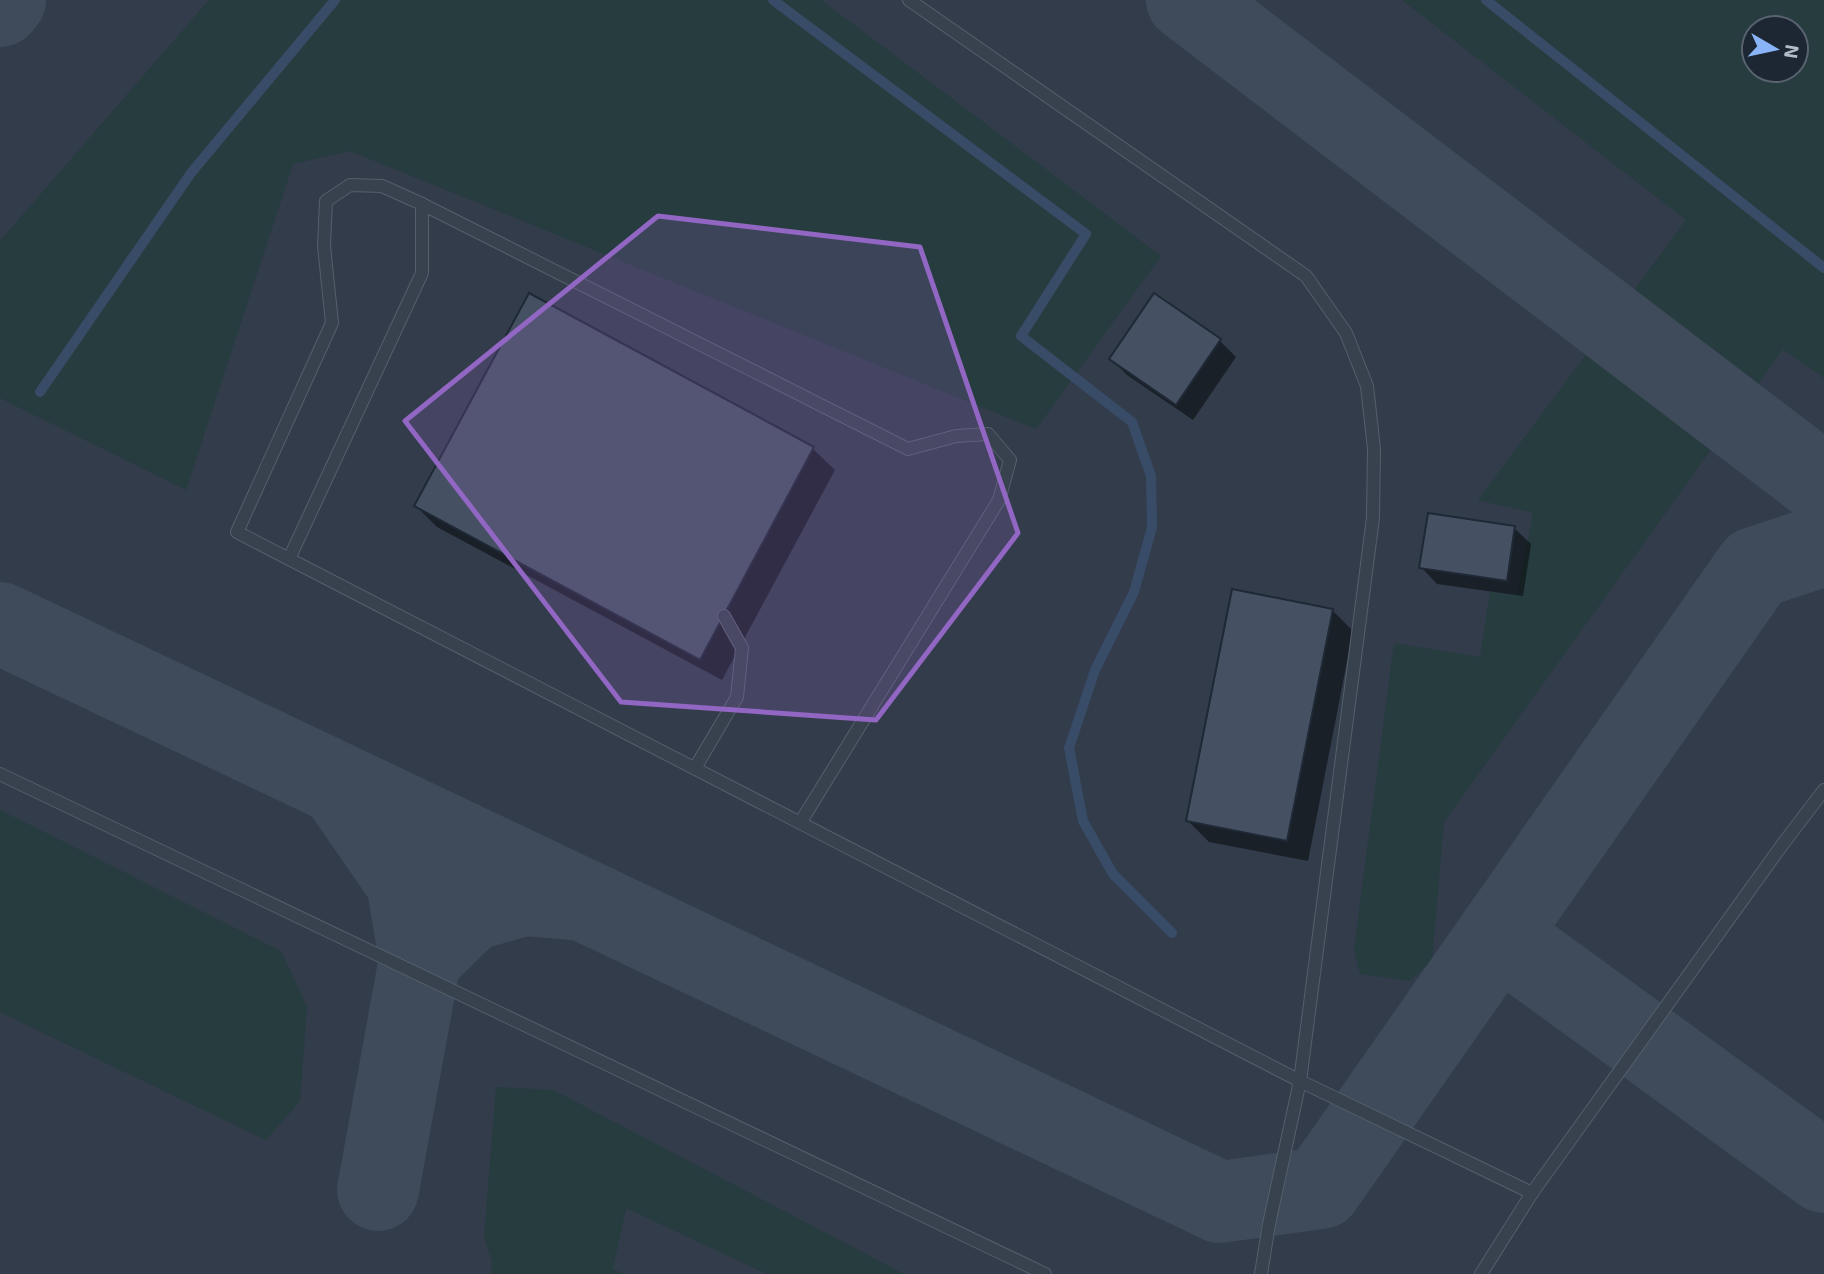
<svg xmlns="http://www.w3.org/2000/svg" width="1824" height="1274" font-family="'Exo 2',sans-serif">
<rect width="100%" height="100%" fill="#242f3e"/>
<path fill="#323c4b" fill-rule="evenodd" d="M 0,0 L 1824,0 L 1824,1274 L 0,1274 ZM 1754,28 L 1796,28 L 1796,70 L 1754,70 Z"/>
<g fill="#263c3f" fill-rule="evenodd">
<polygon points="209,0 821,0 1161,256 1036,429 350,151 293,164 186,490 0,398 0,241"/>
<path d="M 1402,0 L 1824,0 L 1824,378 L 1783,349 L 1444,822 L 1432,960 L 1410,981 L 1360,974 L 1354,949 L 1394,643 L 1480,657 L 1490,592 L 1517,595 L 1533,513 L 1478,500 L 1686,220 ZM 1754,28 L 1796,28 L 1796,70 L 1754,70 Z"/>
<polygon points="0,810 281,951 307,1007 300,1101 266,1140 0,1012"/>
<polygon points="496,1087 553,1090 904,1274 767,1274 626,1208 613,1269 624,1274 491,1274 492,1263 484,1236"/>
</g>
<g fill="#0007">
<polygon points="529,295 813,449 835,470 722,680 437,527 416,506"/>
<polygon points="1220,341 1236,357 1193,420 1127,375 1111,359"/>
<polygon points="1514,528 1531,544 1523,596 1437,584 1421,567"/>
<polygon points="1332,610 1353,631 1308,861 1209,842 1188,821"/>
</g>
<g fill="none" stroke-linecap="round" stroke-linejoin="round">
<g stroke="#394c67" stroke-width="10">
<polyline points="773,0 1086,234 1021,336 1132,422 1151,476 1152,527 1134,592 1095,670 1069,748 1083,821 1113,874 1172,933"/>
<polyline points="1486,0 1824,268"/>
<polyline points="40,392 191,173 335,0"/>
</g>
<g stroke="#3f4a5a" stroke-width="82">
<polyline points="1187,0 1824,485"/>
<polyline points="0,6 5,0"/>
<polyline points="0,623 1220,1202 1321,1188 1755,568 1824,545"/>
<polyline points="340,785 407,882 420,959"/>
<polyline points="1498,935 1824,1172"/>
<polyline points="378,1190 420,959 470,910 524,895 583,900"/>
</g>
</g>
<g fill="#455162" stroke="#1f2835" stroke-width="2">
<polygon points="529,293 814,447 700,660 414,506"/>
<polygon points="1154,293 1221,339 1176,405 1109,359"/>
<polygon points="1428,513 1515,526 1507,581 1419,568"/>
<polygon points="1232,589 1333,609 1287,841 1186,821"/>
</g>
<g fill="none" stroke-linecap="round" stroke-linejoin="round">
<g stroke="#565f6c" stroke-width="14">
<g id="lane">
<polyline points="909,0 1306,276 1346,333 1367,386 1374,449 1373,518 1300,1081 1269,1224 1261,1274"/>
<polyline points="422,204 908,449 956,436 988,434 1010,460 999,500 800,823"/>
<polyline points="289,559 422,273 422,204 382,186 350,185 326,201 324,246 332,323 237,532 289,559 1300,1081 1532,1193 1782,845 1824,790"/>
<polyline points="695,768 737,697 742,648 724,616"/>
<polyline points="0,774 1045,1274"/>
<polyline points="1481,1274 1532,1193"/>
</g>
</g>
<use href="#lane" stroke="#38414e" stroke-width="12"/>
</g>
<path fill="#9266c3" fill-opacity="0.2" stroke="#9266c3" stroke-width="5" stroke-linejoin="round" d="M 658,216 L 920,247 L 1018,533 L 876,720 L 621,702 L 405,421 Z"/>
<g transform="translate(1775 49) rotate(99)"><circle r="33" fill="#1d2633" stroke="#59626f" stroke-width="2"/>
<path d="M0-5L12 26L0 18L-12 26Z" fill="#8ab4f8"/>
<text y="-10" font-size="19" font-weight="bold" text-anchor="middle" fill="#b4bcc9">N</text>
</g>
</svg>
